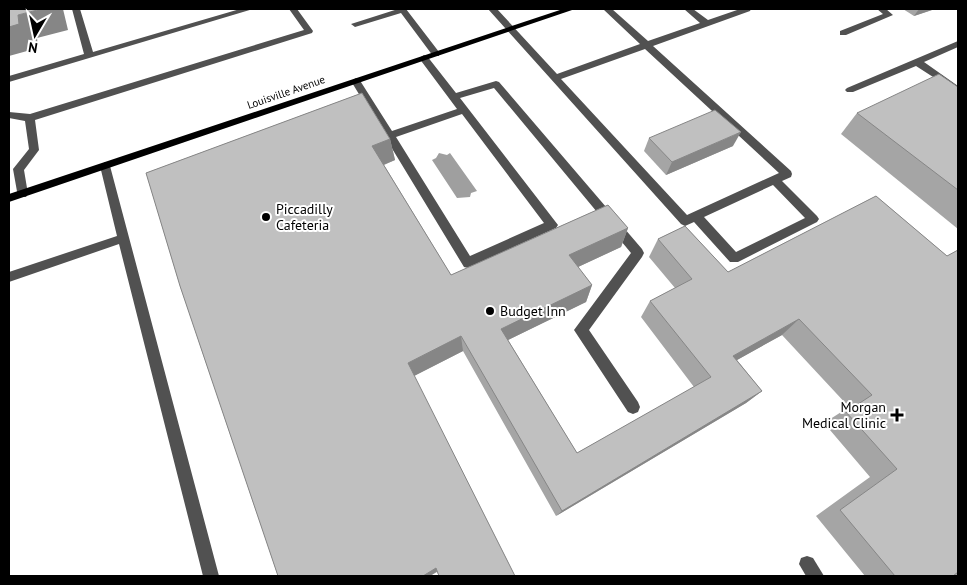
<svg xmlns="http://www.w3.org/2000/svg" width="967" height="585" font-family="'PT Sans',sans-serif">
<rect width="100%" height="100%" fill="#fff"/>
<polygon fill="#9f9f9f" points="439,153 447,155 450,153 477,191 471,193 470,197 457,198 432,160 436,158"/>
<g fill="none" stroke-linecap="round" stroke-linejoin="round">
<g fill="#515151" fill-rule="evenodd">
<polygon points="72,9 80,9 93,52 240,9 253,9 9,82 9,76 84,54"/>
<polygon points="289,9 297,9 313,31 312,33 35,120 39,150 24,170 28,194 26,197 18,197 13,169 29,149 25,121 9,118 9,112 30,114 304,30"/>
<polygon points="398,9 406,9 439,52 439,56 433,56 401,13 355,27 351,24"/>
<path d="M 488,9 L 497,9 L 557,74 L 640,44 L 603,9 L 612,9 L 648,41 L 700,23 L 684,9 L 693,9 L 708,20 L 740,9 L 751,9 L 750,11 L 653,46 L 791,171 L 792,174 L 791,177 L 782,181 L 817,216 L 819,219 L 817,222 L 738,262 L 730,262 L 694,222 L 685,226 L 681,224 ZM 645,49 L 779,173 L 687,215 L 561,79 ZM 773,185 L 805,218 L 736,252 L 704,217 Z"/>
<polygon points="877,9 886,9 893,15 846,35 840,35 840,31 883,14"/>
<polygon points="958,41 958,47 924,62 958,86 958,93 916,66 853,92 847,92 845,90 847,88"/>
<path d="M 424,55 L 427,56 L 456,93 L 496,81 L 499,82 L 642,249 L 644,253 L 642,257 L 589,330 L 638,402 L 640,407 L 638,412 L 633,414 L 628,412 L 574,330 L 631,253 L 494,88 L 460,98 L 558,225 L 556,228 L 468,268 L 464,267 L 351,81 L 356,78 L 359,79 L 392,131 L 457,109 L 419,58 ZM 462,114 L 544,223 L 470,256 L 396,137 Z"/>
<polygon points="105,162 110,166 219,576 203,576 119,244 9,282 9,272 117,236 100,166"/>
<polygon points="807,556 813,558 824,576 806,576 799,564 801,558"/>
</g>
<polygon fill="#000" fill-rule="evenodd" points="563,9 575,9 9,202 9,194"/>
</g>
<g fill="#a5a5a5">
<polygon points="903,9 935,9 914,16"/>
<polygon points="958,87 958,229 841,134 857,113"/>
<polygon points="362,93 390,139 395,160 384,165 451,275 608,205 628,228 621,247 578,267 592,285 586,302 508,340 577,453 694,387 641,317 650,301 675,288 649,257 658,239 685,226 728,272 876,196 947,256 958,250 958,576 865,576 816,516 870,477 824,423 849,407 782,335 737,360 762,391 746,403 556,516 463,351 414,376 515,576 439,576 437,572 430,576 278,576 180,286 146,173"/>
<polygon points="649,138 733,146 666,175 644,151"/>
</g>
<g fill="#868686">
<polygon points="41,9 63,9 68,30 37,38 38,48 9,56 9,27 18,15"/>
<polygon points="919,9 935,9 914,16"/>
<polygon points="741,132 733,146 666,175 672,162"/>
<polygon points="390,139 395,160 378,167 372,146"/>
<polygon points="628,228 621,247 565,273 569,255"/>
<polygon points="592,285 586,302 500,344 501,329"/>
<polygon points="799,319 782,335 719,370 733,356"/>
<polygon points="461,336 463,351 412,377 408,363"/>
<polygon points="762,391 746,403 556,516 562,511"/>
<polygon points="436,568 439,570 430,576 423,576"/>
</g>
<g fill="#c0c0c0" stroke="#868686">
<polygon points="9,9 41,9 18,15 19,24 9,27"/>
<polygon points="939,74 958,87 958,190 857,113"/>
<polygon points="362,93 390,139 372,146 451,275 608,205 628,228 569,255 592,285 501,329 577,453 711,377 650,301 692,279 658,239 685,226 728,272 876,196 947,256 958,250 958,572 953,576 895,576 840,510 897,469 846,412 872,395 799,319 733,356 762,391 562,511 461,336 408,363 515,576 439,576 436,568 423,576 278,576 180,286 146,173"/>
<polygon points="715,110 741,132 672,162 649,138"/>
</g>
<g fill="#000" stroke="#fff" stroke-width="2">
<circle cx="266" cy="217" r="5"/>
<circle cx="490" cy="311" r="5"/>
<path d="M894.5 407.5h5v5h5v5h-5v5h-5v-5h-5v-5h5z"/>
</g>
<g text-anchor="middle" stroke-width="4" stroke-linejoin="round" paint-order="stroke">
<g font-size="11" fill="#000" stroke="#fff">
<text transform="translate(286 92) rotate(-19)" y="4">Louisville Avenue</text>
</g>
<g font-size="14" fill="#000" stroke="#fff" text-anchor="start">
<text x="276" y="214">Piccadilly<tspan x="276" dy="16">Cafeteria</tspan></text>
<text x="500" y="316">Budget Inn</text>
<text x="886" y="412" text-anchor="end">Morgan<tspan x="886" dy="16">Medical Clinic</tspan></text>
</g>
</g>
<rect width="967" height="585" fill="none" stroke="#000000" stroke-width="20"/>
<g transform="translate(35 35) rotate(189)" stroke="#ffffff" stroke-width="4" paint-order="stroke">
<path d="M0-4L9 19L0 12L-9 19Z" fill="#000000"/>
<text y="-8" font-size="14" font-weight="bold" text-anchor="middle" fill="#000000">N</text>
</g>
</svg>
